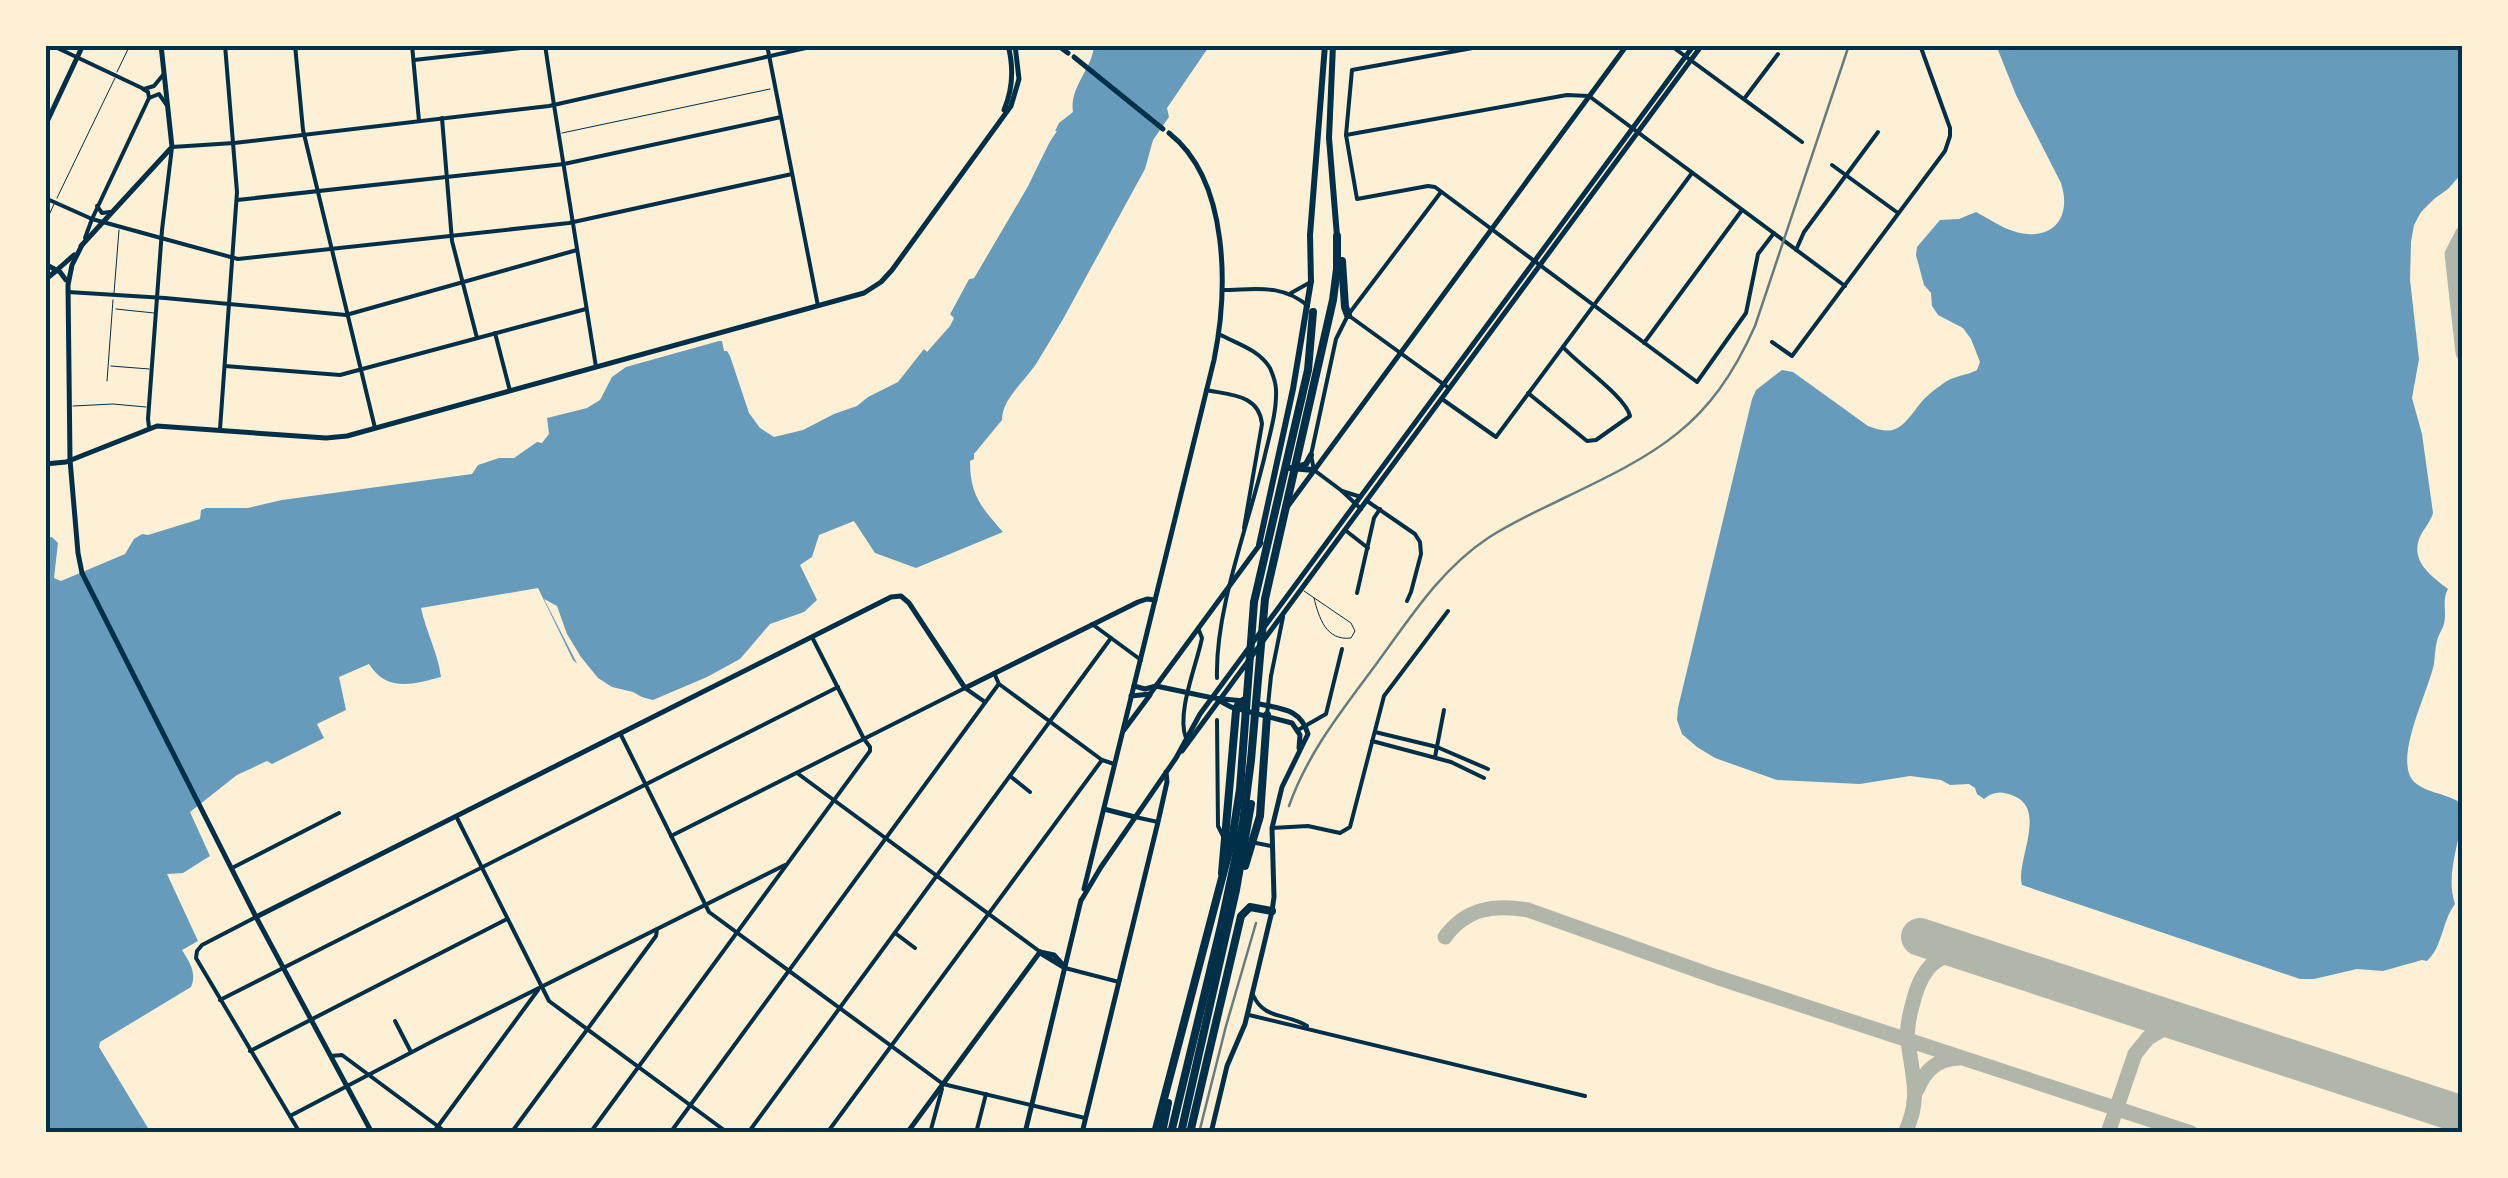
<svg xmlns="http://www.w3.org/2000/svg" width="2508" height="1178" font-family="'Archivo Narrow',sans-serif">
<rect width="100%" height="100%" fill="#fdf0d5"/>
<g fill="#669bbc">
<path d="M 1094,45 L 1210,45 L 1167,108 L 1169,117 L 1153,140 L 1145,169 L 1062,321 C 1053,335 1045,350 1036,364 C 1025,381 1002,399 1002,420 L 974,454 L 974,459 L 970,461 C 970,495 981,507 1003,532 L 916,568 L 875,553 L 854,521 L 819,535 L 812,557 L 800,565 L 817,600 L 804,612 L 770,624 L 740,659 L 707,677 L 653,700 L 606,688 L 573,660 L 538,588 L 421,608 C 426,632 438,653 441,677 C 414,684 387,693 369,664 L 339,677 L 346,710 L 317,724 L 324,738 L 272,764 L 267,761 L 237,775 L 190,812 L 210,856 L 183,873 L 167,874 L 198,941 L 182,950 C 190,963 197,973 191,987 L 100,1042 L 99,1047 L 151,1133 L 45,1133 L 45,538 L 52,537 L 58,543 L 54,578 L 61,581 L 125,554 L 134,539 L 142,534 L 148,535 L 200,519 L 201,510 L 206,508 L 248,508 L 282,500 L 472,474 L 478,465 L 499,458 L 514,458 L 537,442 L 542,443 L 549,434 L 547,418 L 587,408 L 600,400 L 612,377 L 626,367 L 719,341 L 722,341 L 724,351 L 727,351 L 730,356 L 749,413 L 760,428 L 774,437 L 803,430 L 834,414 L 857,406 L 868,397 L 898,382 L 924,349 L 927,352 L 950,326 L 954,318 L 950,314 L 969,279 L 974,278 L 1028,186 L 1059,123 L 1073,112 C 1069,87 1093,68 1094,45 Z"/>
<path d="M 1996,45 L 2463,45 L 2463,172 L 2448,189 L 2434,199 L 2421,212 L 2414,225 L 2411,242 L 2410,280 L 2419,359 L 2412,398 L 2422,434 L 2433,513 C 2430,524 2420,532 2418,543 C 2413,564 2434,578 2448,589 C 2441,601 2448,614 2443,627 C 2441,631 2438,636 2437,641 C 2435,648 2435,656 2434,664 C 2428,692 2398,749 2410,776 C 2419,794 2449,792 2463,805 C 2463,837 2444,872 2455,904 C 2442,921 2443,946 2427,961 L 2422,960 L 2383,971 L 2357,969 L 2314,979 L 2300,979 L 2022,885 C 2015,862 2048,810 2014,796 C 2002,791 1994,791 1984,799 L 1977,794 L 1975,788 L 1969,784 L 1950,785 L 1941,780 L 1910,776 L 1860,784 L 1777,780 L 1715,758 L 1697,747 L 1682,734 L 1677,720 L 1678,708 L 1752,399 L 1756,390 L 1782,370 L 1793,372 L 1868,426 C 1895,436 1900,429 1916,409 C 1922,400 1931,392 1940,386 C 1953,375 1963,377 1977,370 L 1980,362 L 1971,339 L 1963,328 L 1938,315 L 1932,306 L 1931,293 L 1924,285 L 1916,255 L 1917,247 L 1940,220 L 1959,219 L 1976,212 C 1988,218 2000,227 2013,231 C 2050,243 2073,220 2061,183 L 2016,95 Z"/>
</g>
<g fill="#fdf0d5">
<polygon points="1051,131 1057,131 1041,155 1028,186 974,278 969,279 950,314 951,304 964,277 970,274 1027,177 1037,154"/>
<polygon points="544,599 557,606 567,634 581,657 598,678 612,687 633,692 656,705 643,704 633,699 610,694 583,675"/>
</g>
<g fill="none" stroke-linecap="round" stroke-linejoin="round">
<g stroke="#b1b6ab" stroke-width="15">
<polyline points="2463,233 2452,254 2463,353"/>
<path d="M 1445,937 C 1466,908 1495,904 1528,910 L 1716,977 L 2191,1133"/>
<path d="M 1917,1090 C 1925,1070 1937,1059 1959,1058"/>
<path d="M 1905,1133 C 1922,1097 1912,1076 1908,1041 C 1906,1025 1911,1010 1915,995 C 1928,954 1948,950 1987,959"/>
<polyline points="2108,1133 2135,1054 2148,1038 2177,1021"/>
</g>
<polyline stroke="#b1b6ab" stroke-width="38" points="1920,937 2463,1115"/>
<g stroke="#003049" stroke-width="1">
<polyline points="117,72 130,45"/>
<polyline points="562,133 770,89"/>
<polyline points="57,198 115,78"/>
<polyline points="45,224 54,204"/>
<polyline points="114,293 119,230"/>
<polyline points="116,309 154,313"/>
<polyline points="111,366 149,369"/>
<polyline points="107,381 113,300"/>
<polyline points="73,406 113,404 146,407"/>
<path d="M 1304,591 L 1351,623 L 1355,631 L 1351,638 C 1326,641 1319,618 1314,598"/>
</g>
<g stroke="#003049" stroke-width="4">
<polyline points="295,45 303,130 375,428"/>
<polyline points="412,45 419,121"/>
<polyline points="545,45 554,105"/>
<polyline points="767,45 818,306"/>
<polyline points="1489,45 1352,70 1346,135 1357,199 1428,186 1435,187 1697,382 1746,313 1758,254 1774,233"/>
<polyline points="1670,45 1802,142"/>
<polyline points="414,60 547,45"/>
<polyline points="149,98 159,94 166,104"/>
<polyline points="1744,99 1778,54"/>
<polyline points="442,118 452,241 477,338"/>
<polyline points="1346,135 1567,95 1589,96 1845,286"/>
<polyline points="1832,165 1898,213"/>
<polyline points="1441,192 1348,315 1446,386"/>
<polyline points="237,200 564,164 781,117"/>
<polyline points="97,206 102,213 110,212"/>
<polyline points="92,219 149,98 148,92 143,89"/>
<polyline points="161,238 238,259 569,223 792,174"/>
<polyline points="1796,250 1804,232 1878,132"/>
<polyline points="68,292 165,298 346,315 577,250"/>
<polyline points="495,333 510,391"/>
<polyline points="1772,342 1792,356 1945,151 1950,136 1950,128 1920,45"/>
<polyline points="1644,343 1742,210"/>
<polyline points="225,366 340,375 586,309"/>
<path d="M 1206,390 C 1230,395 1259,394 1262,424 L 1244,528"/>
<path d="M 1528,393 L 1587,441 L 1596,440 L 1630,416 C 1626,397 1579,365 1563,347"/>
<polyline points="1442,399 1496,437 1692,173"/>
<polyline points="220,429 237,192 225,45"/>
<polyline points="1367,501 1415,534 1420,542 1421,554 1411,592 1407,601"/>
<polyline points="1345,530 1368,548"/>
<polyline points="1357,593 1374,518 1380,509"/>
<polyline points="1092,624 1141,660"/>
<path d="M 1217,678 C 1215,610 1248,526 1264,459 C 1269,437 1277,412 1276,390 C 1276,382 1273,375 1270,368 C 1258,349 1237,344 1219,334"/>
<polyline points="1217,720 1218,826 1223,836"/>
<polyline points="1298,730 1326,714 1342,649"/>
<polyline points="1375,732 1437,747 1488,769"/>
<polyline points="621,735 709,912 943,1084 1085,1118"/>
<path d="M 1186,738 C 1176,713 1197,664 1202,638 L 1198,628"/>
<polyline points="1372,741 1451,762 1484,778"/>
<polyline points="1435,757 1444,710"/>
<polyline points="797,773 1039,951"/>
<polyline points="1010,776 1030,792"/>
<polyline points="456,816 549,1001 728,1133"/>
<polyline points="1272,828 1308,826 1340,833 1350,827 1384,696 1448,611"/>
<polyline points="671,836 965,688 985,702"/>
<polyline points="1251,842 1271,846"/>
<polyline points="232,868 339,813"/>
<polyline points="256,917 202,945 197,951 196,958 300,1133"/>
<polyline points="895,933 915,948"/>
<path d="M 1253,995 C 1264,1020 1287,1013 1307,1026"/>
<polyline points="220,1000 838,687"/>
<polyline points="1249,1015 1585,1096"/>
<polyline points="395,1021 411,1052"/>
<polyline points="250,1051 507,919"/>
<polyline points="331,1056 342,1055 447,1133"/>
<polyline points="290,1116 435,1040 785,865"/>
<polyline points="433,1133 538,990"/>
<polyline points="511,1133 656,936 657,929"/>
<polyline points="590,1133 870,751 870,747 864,739 812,637"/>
<polyline points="670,1133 998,685"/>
<polyline points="748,1133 1111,638"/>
<polyline points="827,1133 1102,760"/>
<polyline points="930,1133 942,1089"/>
<polyline points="976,1133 986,1094"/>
</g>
<g stroke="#003049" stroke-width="4">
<polyline points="51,45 144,89 154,86 163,75"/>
<polyline points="554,105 596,367"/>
<polyline points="45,198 92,219 161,238"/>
<polyline points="85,238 92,219"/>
<path d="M 1222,290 C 1255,290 1281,283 1308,306"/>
<polyline points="1291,293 1309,283"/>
<polyline points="1347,317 1336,339 1311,455 1314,470 1342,491 1361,509"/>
<polyline points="149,427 148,419 162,230 172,147 234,143 549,106 819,45"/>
<polyline points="1342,491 1361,497"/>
<polyline points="994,673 999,684 1102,760 1114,764"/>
<polyline points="1267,715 1271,676 1283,617"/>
<polyline points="1135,817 1158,822"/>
<polyline points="1065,968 1119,982"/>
</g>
<g stroke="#003049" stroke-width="5">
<polyline points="1057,45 1068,53"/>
<polyline points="1074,57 1163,129"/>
<path d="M 1004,110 C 1013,89 1014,68 1008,45"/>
<polyline points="45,280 57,270"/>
<polyline points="45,464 66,462 157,426 326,438 347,436 864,293 881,282 892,270 1011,106 1019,79 1015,45"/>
<polyline points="1288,506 1627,45"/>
<polyline points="1134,686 1145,689 1156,686 1213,698 1244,701"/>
<polyline points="1131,696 1150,694 1261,543"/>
<polyline points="1220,701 1231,707 1292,723 1300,735 1299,748"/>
<polyline points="1124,730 1150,695"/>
<polyline points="1182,751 1702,45"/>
<polyline points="1104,809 1135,817"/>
<path d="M 1084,889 L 1214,360 C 1228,291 1230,181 1169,133"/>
<polyline points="1082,899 1101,867 1176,758 1200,714 1694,45"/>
<polyline points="256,917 891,597 901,596 909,603 965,688 1138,602 1147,599 1155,600"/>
<polyline points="1040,952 1054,955 1064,966"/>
<polyline points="1042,954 1065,968"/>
<polyline points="907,1133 1040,952"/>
<polyline points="1025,1133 1081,900"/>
<polyline points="1082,1133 1158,822 1167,782 1166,772"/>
<path d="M 1211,1133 L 1227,1066 L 1245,1024 L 1272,911 L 1274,897 L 1272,828 L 1282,787 L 1308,734 C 1300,707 1279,709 1255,703"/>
</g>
<g stroke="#003049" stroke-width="5">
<polyline points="45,126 83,45"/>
<polyline points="82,245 72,265 68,285 70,460 78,553 82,573 256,917 372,1133"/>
<polyline points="81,246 172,147 161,45"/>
<polyline points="45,264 60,272 66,280"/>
<polyline points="57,270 74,255"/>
</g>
<g stroke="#003049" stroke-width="6">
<polyline points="1333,45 1329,138 1337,236"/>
<polyline points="1311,281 1310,235 1325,45"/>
<polyline points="1297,467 1306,464 1311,455"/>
<polyline points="1290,468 1314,470"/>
<polyline points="1259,545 1293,389 1311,281"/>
</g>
<g stroke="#003049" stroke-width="8">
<polyline points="1342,261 1345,307 1348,315"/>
<polyline points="1245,866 1260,816 1267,715"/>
<polyline points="1222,873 1236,711 1238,705 1243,701"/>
<polyline points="1155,1133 1232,840 1240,789 1254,602 1308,370 1313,312"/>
<polyline points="1162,1133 1168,1103"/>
<polyline points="1171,1133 1221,926 1243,822 1251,760 1265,599 1333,300 1337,269 1337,236"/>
<polyline points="1181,1133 1236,890 1251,804"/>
<polyline points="1190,1133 1241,916 1250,907 1272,911"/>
</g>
<g stroke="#657d81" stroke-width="2.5">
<path d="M 1289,806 C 1308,752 1343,709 1377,663 C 1410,618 1440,570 1488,538 C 1511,523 1537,511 1562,499 C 1658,453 1710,427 1755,326 L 1849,45"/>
<polyline points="1199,1133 1226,1026 1256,923"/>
</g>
</g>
<rect width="2508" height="1178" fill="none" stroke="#fdf0d5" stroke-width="95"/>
<rect x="48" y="48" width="2412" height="1082" fill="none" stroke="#003049" stroke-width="4"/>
</svg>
